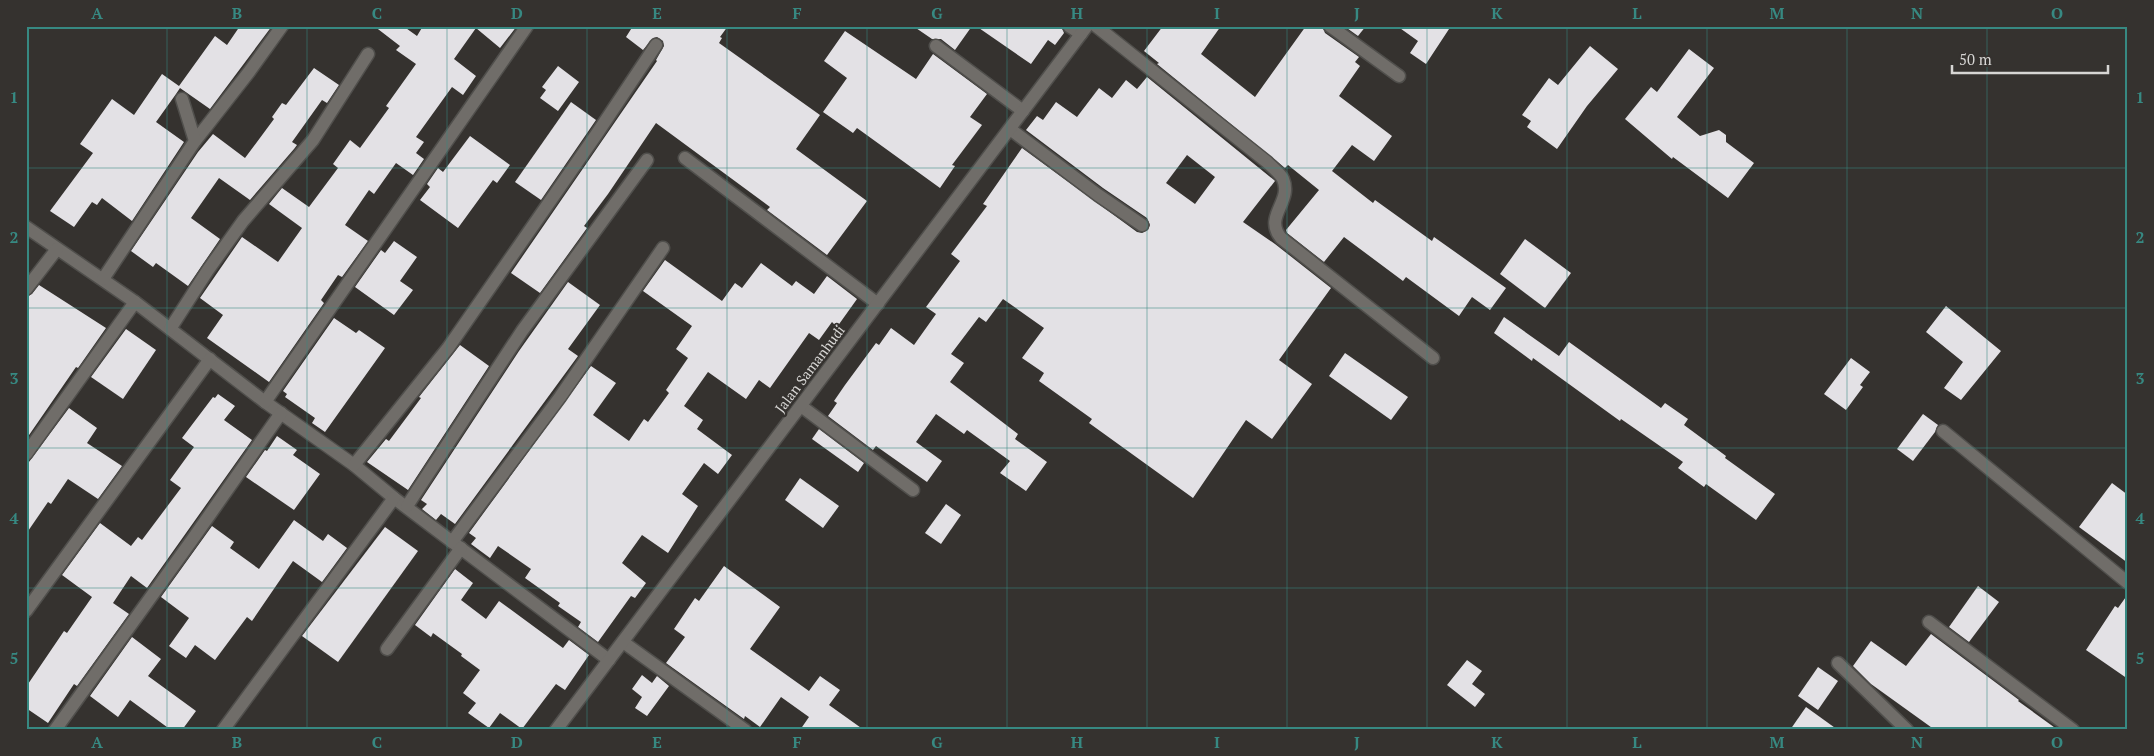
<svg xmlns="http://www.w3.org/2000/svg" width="2154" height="756" font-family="'PT Serif',serif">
<rect width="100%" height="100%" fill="#35322f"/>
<g fill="#e3e1e5" fill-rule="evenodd">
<polygon points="240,26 272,26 210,109 180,88 176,94 156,122 184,142 132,221 102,198 97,205 92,202 74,227 50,211 93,153 80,144 112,99 134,115 162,74 179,86 215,36 227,45"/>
<polygon points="374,26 403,26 417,36 423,26 517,26 500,48 476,28 454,59 476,76 463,95 452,87 416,137 424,142 416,153 424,159 413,175 396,163 374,194 369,190 345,225 368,241 342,277 338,275 321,300 324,303 269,382 207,338 223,315 200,298 242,237 278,262 302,228 269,204 282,188 309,207 338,168 333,164 350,140 360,148 389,108 386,106 416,64 396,50 400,46"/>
<polygon points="633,26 728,26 720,37 722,38 719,43 820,115 796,149 867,201 827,255 767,210 770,207 656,123 608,194 584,226 587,228 540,293 511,273 657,61 656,60 664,46 663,41 657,37 653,38 643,50 626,37"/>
<polygon points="913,26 972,26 955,50 941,39 932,39"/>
<polygon points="976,26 1061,26 1064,33 1055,45 1048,40 1031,64"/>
<polygon points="1163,26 1221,26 1201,54 1255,97 1306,26 1322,26 1325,33 1359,57 1355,62 1360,66 1339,96 1392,136 1374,161 1352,145 1332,171 1373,203 1375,200 1432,241 1434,237 1506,288 1490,310 1472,297 1459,316 1406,277 1403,281 1344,237 1324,262 1287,233 1286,230 1319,190 1288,165 1285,168 1157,64 1159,63 1144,51"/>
<polygon points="1344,26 1366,26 1358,36"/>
<polygon points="1397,26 1451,26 1426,64 1410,53 1418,41"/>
<polygon points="845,31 916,79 933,54 987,94 970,117 982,125 952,165 955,166 940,188 857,128 853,133 823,112 847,78 824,61"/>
<polygon points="1590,46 1618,69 1587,106 1557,149 1527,127 1531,121 1522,115 1549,78 1558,85"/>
<polygon points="1689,49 1714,68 1677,117 1700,136 1719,130 1726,135 1726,142 1754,163 1728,198 1673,157 1672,159 1625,119 1651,87 1657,92"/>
<polygon points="558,66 579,82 558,111 540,98 546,90 542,87"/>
<polygon points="314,68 339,85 327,103 322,100 292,142 297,145 294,149 250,200 219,178 191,218 220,239 188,286 156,263 153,267 131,251 198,152 213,134 245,158 274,119 272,117 282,103 286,105"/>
<path d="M 1147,77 L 1274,180 L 1275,181 L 1243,222 L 1275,244 L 1331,288 L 1279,360 L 1312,384 L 1272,439 L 1246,420 L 1193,498 L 1089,423 L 1092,419 L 1039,381 L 1044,373 L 1022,358 L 1044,328 L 1003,299 L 986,322 L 979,317 L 951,354 L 964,363 L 950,382 L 1018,434 L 1015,439 L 1047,462 L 1026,491 L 1000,473 L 1010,461 L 967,430 L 964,434 L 936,414 L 916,442 L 942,461 L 927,482 L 876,446 L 873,450 L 828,416 L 837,403 L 834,401 L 845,385 L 876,343 L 879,345 L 891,328 L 914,345 L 936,314 L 926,307 L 960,261 L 951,254 L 987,206 L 983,204 L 1022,148 L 1137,232 L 1142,233 L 1148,230 L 1150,225 L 1147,218 L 1103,188 L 1026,130 L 1037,116 L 1043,120 L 1056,102 L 1077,117 L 1099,88 L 1112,98 L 1126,80 L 1137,89 ZM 1187,155 L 1215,177 L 1195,204 L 1166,183 Z"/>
<polygon points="571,102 596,120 541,200 515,182"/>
<polygon points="470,136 510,165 497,183 493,180 458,228 420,200 430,187 427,184 438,168 443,172"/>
<polygon points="1525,239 1571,273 1545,308 1500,274"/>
<polygon points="394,241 417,257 400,281 413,290 394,315 355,287 381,250 385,253"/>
<polygon points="665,260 722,301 735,283 742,288 761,263 792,286 796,281 814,294 827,276 857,299 837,327 832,322 819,340 809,333 770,388 759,380 746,399 708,372 684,406 703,420 697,429 732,455 718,474 704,463 682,494 698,506 668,553 642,535 622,563 646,583 635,598 631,596 598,642 578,627 581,622 558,606 560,603 525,578 531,569 498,546 490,558 471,544 476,538 469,533 591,366 616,383 593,415 629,441 644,419 648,422 669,393 666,390 688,358 676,349 692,326 643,291"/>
<polygon points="568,282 600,305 568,349 578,356 455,524 441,514 436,520 422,509 427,504 421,500 519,351"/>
<polygon points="39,285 106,328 78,368 76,367 27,438 26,297 32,294"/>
<polygon points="1946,306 2001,351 1961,400 1944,388 1963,362 1926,332"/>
<polygon points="1504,317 1559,356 1569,342 1661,408 1665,403 1688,419 1684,425 1726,456 1725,458 1775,494 1756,520 1706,484 1704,487 1678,468 1683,462 1621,419 1620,421 1533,358 1532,361 1494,333"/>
<polygon points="334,318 356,333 359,330 385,348 325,432 312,423 315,418 285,397 287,394 283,391"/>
<polygon points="126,329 156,350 123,399 91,377"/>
<polygon points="460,345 489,366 408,490 367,462 386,439 389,441 421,398 419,397"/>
<polygon points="1345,353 1408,397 1391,420 1329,376"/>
<polygon points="1851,358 1870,372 1860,385 1863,387 1846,410 1824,394"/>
<polygon points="218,394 235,406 224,420 252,440 147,588 131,576 113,603 129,614 77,686 74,684 48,723 26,708 26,687 64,631 67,633 92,597 62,575 100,523 131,546 138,537 142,540 181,488 170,480 194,447 182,438 213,397 215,398"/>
<polygon points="69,408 97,428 87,443 122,466 98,499 68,479 51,504 48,502 26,534 26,466"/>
<polygon points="1923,414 1938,425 1935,432 1913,461 1897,449"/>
<polygon points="819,429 864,463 858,472 812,439"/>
<polygon points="277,436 297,450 293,455 320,474 294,510 246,477 265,450 267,451"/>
<polygon points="800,478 839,506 823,528 785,500"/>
<polygon points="2112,483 2128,495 2128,563 2079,527"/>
<polygon points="946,504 961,515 941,544 925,533"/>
<polygon points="294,520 323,541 328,534 347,548 322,582 293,561 252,621 247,617 215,660 195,645 186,658 169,646 189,618 161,597 212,526 234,542 230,548 259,569"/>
<polygon points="385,527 418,551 338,662 302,636"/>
<polygon points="724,566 780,607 750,649 809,691 820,676 840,690 829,705 864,730 800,730 809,717 781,697 760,727 745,716 744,719 666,663 685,637 674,629 695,598 699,601"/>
<polygon points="455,569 473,583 461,600 486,619 499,601 563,648 569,640 589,655 565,690 556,684 522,729 500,713 489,728 468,713 476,703 463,693 480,670 461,656 462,654 433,633 431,637 415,625"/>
<polygon points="1978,586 1999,602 1969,642 1949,627"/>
<polygon points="2128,594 2128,679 2086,650 2115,606 2118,608"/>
<polygon points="1931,634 2019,700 2018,701 2058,730 1935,730 1871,684 1853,666 1871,641 1906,666"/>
<polygon points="132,637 161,659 148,676 196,711 182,730 171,730 130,700 118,717 90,696"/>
<polygon points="1467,660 1482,671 1472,684 1485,694 1475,707 1447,685"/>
<polygon points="1818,667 1838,681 1818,710 1798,696"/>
<polygon points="642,675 652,683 657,676 669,686 647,716 635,708 642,697 632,689"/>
<polygon points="1806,707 1838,730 1790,730"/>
</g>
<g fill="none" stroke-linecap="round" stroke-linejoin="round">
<g stroke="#504f4c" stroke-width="15">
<g id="minor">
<polyline points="1069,26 1081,34"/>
<path d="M 1096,26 L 1267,162 C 1272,167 1280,173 1283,179 C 1293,202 1263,216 1281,238 L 1433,358"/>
<polyline points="1330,26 1399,76"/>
<polyline points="936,46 1023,111"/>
<polyline points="1010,129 1098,195 1142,225"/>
<polyline points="195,141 249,72 282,26"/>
<polyline points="685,158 878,304"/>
<polyline points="26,227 135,302 265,402 354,465 394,498 609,660"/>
<polyline points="103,279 195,141 182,99"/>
<polyline points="26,289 57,249"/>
<polyline points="170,329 208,270 243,221 313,140 368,54"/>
<polyline points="265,402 527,26"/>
<polyline points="801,406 913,490"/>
<polyline points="1943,431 2128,583"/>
<polyline points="26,454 135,302"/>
<polyline points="354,465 448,348 596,135 656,45"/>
<polyline points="407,506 522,331 647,160"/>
<polyline points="452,542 560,397 663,248"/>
<polyline points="26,611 210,359"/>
<polyline points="1929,622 2073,730"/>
<polyline points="623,642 745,730"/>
<polyline points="387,649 461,548"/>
<polyline points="1838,663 1907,730"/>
<polyline points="55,730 192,540 281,413"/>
<polyline points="223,730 394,498"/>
<polyline points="556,730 1087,26"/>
</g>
</g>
<use href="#minor" stroke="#706d69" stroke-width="12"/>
</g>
<path fill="none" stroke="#378982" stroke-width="1" stroke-opacity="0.55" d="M 167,26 L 167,730M 307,26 L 307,730M 447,26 L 447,730M 587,26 L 587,730M 727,26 L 727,730M 867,26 L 867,730M 1007,26 L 1007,730M 1147,26 L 1147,730M 1287,26 L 1287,730M 1427,26 L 1427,730M 1567,26 L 1567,730M 1707,26 L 1707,730M 1847,26 L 1847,730M 1987,26 L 1987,730M 26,168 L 2128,168M 26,308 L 2128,308M 26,448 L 2128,448M 26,588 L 2128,588"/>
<g text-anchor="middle" stroke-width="5" stroke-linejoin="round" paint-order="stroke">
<g font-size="14" fill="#d7d6d4" stroke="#35322f">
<text transform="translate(810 369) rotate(-53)" y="5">Jalan Samanhudi</text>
</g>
</g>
<rect width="2154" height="756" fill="none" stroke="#35322f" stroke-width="55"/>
<path d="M1952 65v8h156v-8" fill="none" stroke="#d7d6d4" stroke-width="2.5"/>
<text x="1959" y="65" font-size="15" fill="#d7d6d4" stroke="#35322f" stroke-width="4" paint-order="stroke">50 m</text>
<rect x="28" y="28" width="2098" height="700" fill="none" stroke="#378982" stroke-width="2"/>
<g font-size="16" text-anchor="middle" font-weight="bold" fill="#378982">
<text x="97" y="19">A</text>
<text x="237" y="19">B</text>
<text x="377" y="19">C</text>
<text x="517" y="19">D</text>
<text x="657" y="19">E</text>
<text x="797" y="19">F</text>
<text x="937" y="19">G</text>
<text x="1077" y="19">H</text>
<text x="1217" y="19">I</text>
<text x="1357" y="19">J</text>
<text x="1497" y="19">K</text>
<text x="1637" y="19">L</text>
<text x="1777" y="19">M</text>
<text x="1917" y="19">N</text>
<text x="2057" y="19">O</text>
<text x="14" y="103">1</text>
<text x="2140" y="103">1</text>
<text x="14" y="243">2</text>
<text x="2140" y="243">2</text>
<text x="14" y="384">3</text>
<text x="2140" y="384">3</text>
<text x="14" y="524">4</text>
<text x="2140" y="524">4</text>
<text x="14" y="664">5</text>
<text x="2140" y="664">5</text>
<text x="97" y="748">A</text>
<text x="237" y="748">B</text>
<text x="377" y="748">C</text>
<text x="517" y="748">D</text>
<text x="657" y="748">E</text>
<text x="797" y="748">F</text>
<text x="937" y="748">G</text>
<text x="1077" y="748">H</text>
<text x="1217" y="748">I</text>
<text x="1357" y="748">J</text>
<text x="1497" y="748">K</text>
<text x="1637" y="748">L</text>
<text x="1777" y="748">M</text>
<text x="1917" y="748">N</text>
<text x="2057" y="748">O</text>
</g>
</svg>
